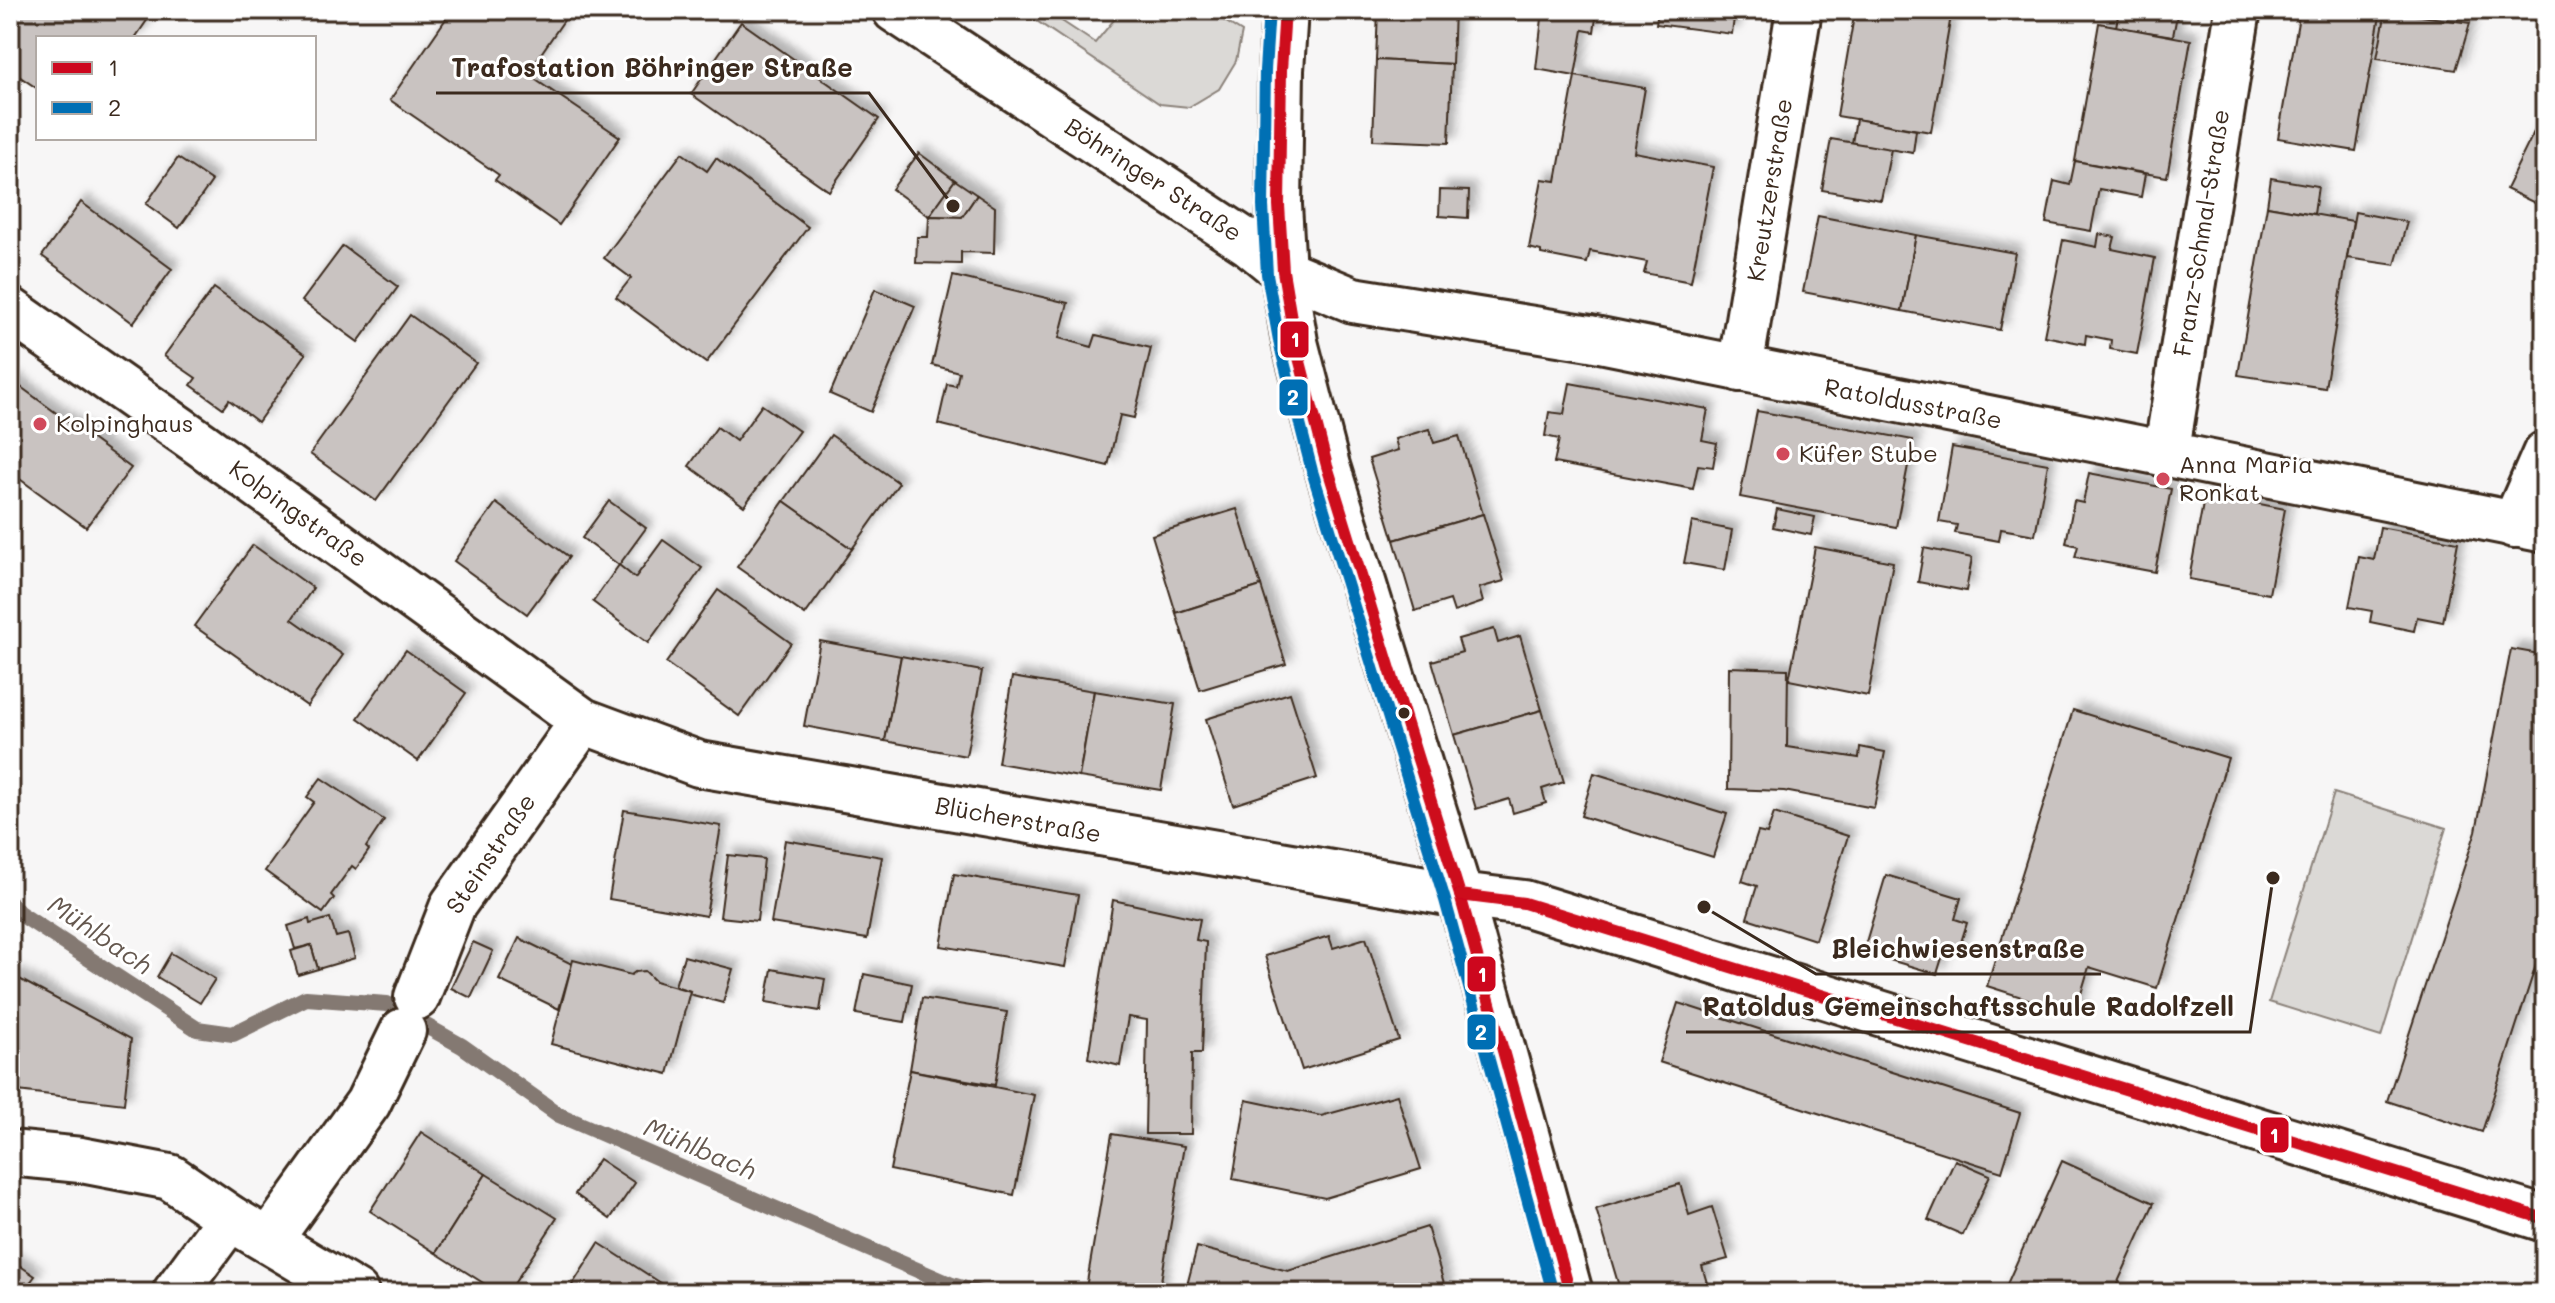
<svg xmlns="http://www.w3.org/2000/svg" width="2555" height="1303" font-family="Mali,sans-serif">
<defs>
<filter id="shadow"><feDropShadow dx="7" dy="-7" stdDeviation="4" flood-color="#0004"/></filter>
</defs>
<rect width="100%" height="100%" fill="#f7f6f6"/>
<filter id="ink" filterUnits="userSpaceOnUse"><feTurbulence type="fractalNoise" baseFrequency=".0125" numOctaves="2"/><feDisplacementMap in="SourceGraphic" scale="16" xChannelSelector="R" yChannelSelector="G"/><feConvolveMatrix kernelMatrix="1 2 1 2 8 2 1 2 1" color-interpolation-filters="sRGB"/></filter>
<g filter="url(#ink)">
<g fill="#dbd9d6" stroke="#8b827a" stroke-width="2">
<polygon points="1033,10 1045,10 1095,43 1122,10 1207,10 1242,32 1236,61 1219,89 1189,107 1160,104 1028,15"/>
<polygon points="2334,793 2446,828 2381,1037 2269,1002"/>
</g>
<g fill="none" stroke-linecap="round" stroke-linejoin="round">
<polyline stroke="#847972" stroke-width="16" points="10,903 19,913 197,1029 233,1034 306,998 387,1004 462,1046 559,1115 952,1285 979,1293"/>
</g>
<g fill="#c9c3c1" stroke="#3b2a1e" stroke-width="2" filter="url(#shadow)">
<polygon points="10,10 154,10 135,38 38,38 38,89 10,70"/>
<polygon points="452,10 571,10 527,74 620,137 559,225 495,180 499,175 390,100"/>
<polygon points="1378,10 1454,10 1452,64 1376,60"/>
<polygon points="1543,10 1597,11 1594,32 1583,30 1575,76 1536,69"/>
<polygon points="1658,10 1735,10 1732,34 1656,24"/>
<polygon points="1855,10 1952,10 1931,132 1837,116"/>
<polygon points="2119,10 2178,10 2173,36 2116,27"/>
<polygon points="2300,10 2381,10 2356,151 2278,138"/>
<polygon points="2386,11 2470,23 2456,70 2377,58"/>
<polygon points="741,22 879,119 829,191 691,94"/>
<polygon points="2099,23 2191,40 2167,177 2075,161"/>
<polygon points="1376,60 1452,64 1449,143 1373,140"/>
<polygon points="1575,76 1645,88 1634,152 1713,167 1691,282 1644,273 1647,262 1590,251 1587,263 1541,254 1541,251 1529,248 1542,179 1556,181"/>
<polygon points="2545,108 2545,140 2533,134"/>
<polygon points="1856,119 1916,130 1913,153 1852,143"/>
<polygon points="2533,134 2545,140 2545,208 2506,189"/>
<polygon points="1831,139 1891,149 1881,200 1822,190"/>
<polygon points="682,153 707,171 716,158 808,227 706,363 616,297 631,278 604,258"/>
<polygon points="919,153 955,180 929,216 892,189"/>
<polygon points="178,158 212,181 179,228 146,204"/>
<polygon points="2075,161 2145,174 2141,197 2099,189 2091,231 2046,223 2054,181 2070,185"/>
<polygon points="2271,178 2318,186 2314,214 2267,206"/>
<polygon points="955,180 977,195 962,217 929,216"/>
<polygon points="1440,190 1469,191 1468,218 1439,216"/>
<polygon points="977,195 995,207 994,253 961,252 961,264 916,263 917,237 928,237 929,216 962,217"/>
<polygon points="81,202 172,269 133,323 42,256"/>
<polygon points="2267,206 2353,221 2325,388 2238,375"/>
<polygon points="2355,212 2407,222 2395,265 2347,258"/>
<polygon points="1818,216 1916,235 1902,311 1803,292"/>
<polygon points="2099,234 2115,237 2112,249 2155,258 2137,354 2110,349 2111,340 2086,335 2085,344 2044,336 2063,240 2097,247"/>
<polygon points="1916,235 2015,253 2000,330 1902,311"/>
<polygon points="343,246 398,287 358,342 302,301"/>
<polygon points="953,276 1068,303 1059,338 1092,347 1096,335 1151,348 1134,418 1120,415 1108,466 938,424 947,384 956,386 959,372 932,365"/>
<polygon points="214,288 306,354 258,422 229,400 223,408 191,385 196,378 164,356"/>
<polygon points="875,289 915,306 871,412 830,394"/>
<polygon points="410,315 476,363 376,501 310,454"/>
<polygon points="10,379 131,468 86,527 10,472"/>
<polygon points="1570,383 1708,409 1702,440 1717,443 1713,467 1698,465 1693,489 1554,463 1559,439 1545,436 1549,412 1564,414"/>
<polygon points="762,405 799,431 744,506 689,466 717,427 736,441"/>
<polygon points="1757,411 1913,440 1896,527 1740,497"/>
<polygon points="1429,429 1434,443 1459,436 1483,514 1394,540 1369,459 1398,450 1395,439"/>
<polygon points="831,435 899,483 852,549 784,501"/>
<polygon points="1952,447 2048,464 2035,535 2001,529 1999,541 1955,533 1957,525 1939,522"/>
<polygon points="2089,473 2171,489 2155,572 2075,557 2078,546 2066,543 2074,501 2083,503"/>
<polygon points="2205,493 2285,509 2269,594 2189,579"/>
<polygon points="609,501 646,528 619,565 582,538"/>
<polygon points="784,501 852,549 805,615 737,567"/>
<polygon points="496,503 569,557 527,614 454,561"/>
<polygon points="1237,509 1261,586 1176,613 1152,535"/>
<polygon points="1777,509 1815,517 1811,535 1773,527"/>
<polygon points="1483,514 1504,581 1479,588 1483,602 1454,612 1450,600 1415,611 1394,540"/>
<polygon points="1692,522 1732,530 1725,570 1684,563"/>
<polygon points="2380,527 2458,542 2443,622 2417,617 2414,631 2370,622 2372,611 2349,607 2359,557 2374,560"/>
<polygon points="663,540 702,568 648,643 593,602 619,565 635,578"/>
<polygon points="253,545 313,588 292,619 343,655 307,706 194,626"/>
<polygon points="1815,547 1893,562 1868,696 1789,680"/>
<polygon points="1924,548 1972,558 1966,591 1918,582"/>
<polygon points="1261,586 1286,664 1200,690 1176,613"/>
<polygon points="718,590 791,643 739,716 666,663"/>
<polygon points="1494,629 1498,643 1520,636 1542,710 1454,735 1432,661 1462,652 1458,639"/>
<polygon points="820,641 901,656 885,741 804,726"/>
<polygon points="2511,649 2545,655 2545,937 2482,1132 2387,1101 2476,831"/>
<polygon points="406,650 466,693 418,761 358,718"/>
<polygon points="901,656 982,671 966,756 885,741"/>
<polygon points="1729,667 1788,669 1787,747 1859,758 1860,747 1885,752 1874,808 1784,791 1728,789"/>
<polygon points="1012,677 1094,691 1079,777 998,763"/>
<polygon points="1094,691 1175,704 1161,790 1079,777"/>
<polygon points="1290,693 1317,778 1233,805 1206,719"/>
<polygon points="1542,710 1564,782 1542,789 1546,803 1513,813 1509,799 1476,809 1454,735"/>
<polygon points="2073,710 2228,758 2157,988 2089,967 2075,1014 1987,986"/>
<polygon points="1594,773 1727,814 1713,857 1581,816"/>
<polygon points="321,778 384,820 366,847 369,850 356,869 352,866 331,895 334,898 323,913 265,871 314,802 307,797"/>
<polygon points="624,810 721,826 706,916 609,899"/>
<polygon points="1774,813 1848,836 1815,940 1747,918 1757,886 1742,881 1758,832 1767,834"/>
<polygon points="785,840 882,857 867,939 771,923"/>
<polygon points="728,855 764,859 757,921 720,917"/>
<polygon points="954,874 1078,895 1065,967 941,946"/>
<polygon points="1886,875 1961,898 1955,919 1967,923 1958,952 1945,948 1937,974 1863,952"/>
<polygon points="1113,900 1200,919 1196,940 1206,942 1202,1053 1192,1053 1191,1134 1145,1134 1147,1020 1128,1017 1120,1066 1088,1058"/>
<polygon points="330,918 336,937 348,934 355,958 318,969 311,945 295,949 288,926 309,919 310,924"/>
<polygon points="1329,936 1333,948 1366,938 1399,1040 1302,1070 1265,956"/>
<polygon points="519,938 572,964 559,1009 499,980"/>
<polygon points="473,942 493,951 471,998 451,988"/>
<polygon points="311,945 318,969 298,975 291,951"/>
<polygon points="171,953 215,979 200,1003 157,977"/>
<polygon points="684,956 733,969 723,1003 689,994 690,991 675,986"/>
<polygon points="573,960 631,975 635,972 645,971 655,981 690,991 668,1074 551,1044"/>
<polygon points="772,969 825,979 820,1011 766,1002"/>
<polygon points="10,974 131,1039 124,1104 10,1090"/>
<polygon points="864,974 912,984 905,1022 856,1014"/>
<polygon points="922,998 1007,1012 995,1085 910,1070"/>
<polygon points="1678,1003 2020,1113 2002,1172 1659,1062"/>
<polygon points="910,1070 1034,1095 1014,1195 890,1170"/>
<polygon points="1397,1095 1421,1169 1325,1198 1233,1179 1246,1100 1321,1116"/>
<polygon points="421,1132 486,1174 436,1253 370,1211"/>
<polygon points="1112,1134 1184,1146 1159,1293 1103,1293 1086,1288"/>
<polygon points="599,1159 635,1183 610,1219 575,1194"/>
<polygon points="1955,1160 1990,1175 1963,1235 1928,1220"/>
<polygon points="2062,1161 2154,1203 2113,1293 2003,1293"/>
<polygon points="486,1174 557,1218 508,1293 499,1293 436,1253"/>
<polygon points="1680,1184 1689,1215 1712,1207 1728,1259 1702,1266 1707,1283 1673,1293 1621,1293 1596,1209"/>
<polygon points="1427,1227 1447,1293 1185,1293 1197,1247 1288,1271"/>
<polygon points="599,1243 664,1285 659,1293 567,1293"/>
<polygon points="10,1259 35,1276 22,1293 10,1293"/>
</g>
<g fill="none" stroke-linecap="round" stroke-linejoin="round">
<g stroke="#3b2a1e" stroke-width="50">
<g id="minor">
<polyline points="895,10 1250,244 1283,271 1353,300 1590,338 2545,530"/>
<polyline points="1285,10 1281,70 1279,205 1283,271 1295,342 1327,466 1460,895 1570,1293"/>
<polyline points="10,310 201,444 583,721 699,764 1460,895 1524,903 2545,1219"/>
<polyline points="1740,369 1799,10"/>
<polyline points="2166,455 2238,10"/>
<polyline points="2514,525 2545,454"/>
<polyline points="417,997 453,905 583,721"/>
<polyline points="10,1153 81,1160 170,1177 230,1218 356,1293"/>
<polyline points="269,1241 368,1103 403,1031"/>
<polyline points="175,1293 230,1218"/>
</g>
</g>
<use href="#minor" stroke="#fff" stroke-width="44"/>
<g stroke="#fff" stroke-width="18">
<g id="bus-1">
<polyline points="1285,10 1281,70 1279,205 1283,271 1295,342 1327,466 1460,895 1570,1293"/>
<polyline points="1460,895 1524,903 2545,1219"/>
</g>
</g>
<g stroke="#fff" stroke-width="18">
<polyline id="bus-2" points="1269,10 1265,70 1263,206 1267,274 1280,346 1312,471 1445,900 1553,1293"/>
</g>
<use href="#bus-1" stroke="#cd071e" stroke-width="12"/>
<use href="#bus-2" stroke="#006fb4" stroke-width="12"/>
</g>
</g>
<g fill="#d1495b" stroke="#fff" stroke-width="3">
<circle cx="40" cy="424" r="8"/>
<circle cx="1783" cy="454" r="8"/>
<circle cx="2163" cy="479" r="8"/>
</g>
<circle fill="#3b2a1e" stroke="#fff" stroke-width="3" cx="1404" cy="713" r="7"/>
<g text-anchor="middle" stroke-width="6" stroke-linejoin="round" paint-order="stroke">
<g font-size="24" fill="#3b2a1e" stroke="#fff">
<text transform="translate(1153 180) rotate(33)" y="8">Böhringer Straße</text>
<text transform="translate(1770 190) rotate(-81)" y="8">Kreutzerstraße</text>
<text transform="translate(2202 233) rotate(-81)" y="8">Franz-Schmal-Straße</text>
<text transform="translate(1913 404) rotate(11)" y="8">Ratoldusstraße</text>
<text transform="translate(298 514) rotate(36)" y="8">Kolpingstraße</text>
<text transform="translate(1018 820) rotate(10)" y="8">Blücherstraße</text>
<text transform="translate(491 854) rotate(-56)" y="8">Steinstraße</text>
</g>
<g font-size="24" fill="#3b2a1e" stroke="#fff" text-anchor="start">
<text x="56" y="432">Kolpinghaus</text>
<text x="1799" y="462">Küfer Stube</text>
<text x="2179" y="473">Anna Maria<tspan x="2179" dy="28">Ronkat</tspan></text>
</g>
<g font-size="26" font-style="italic" fill="#65584f" stroke="#fff">
<text transform="translate(100 935) rotate(34)" y="9">Mühlbach</text>
<text transform="translate(700 1149) rotate(23)" y="9">Mühlbach</text>
</g>
</g>
<path fill="none" stroke="#3b2a1e" stroke-width="3" d="M953 206L869 93H436M1704 907L1816 974H2101M2273 878L2250 1032H1686"/>
<g fill="#3b2a1e" stroke="#fff" stroke-width="3">
<circle cx="953" cy="206" r="8"/>
<circle cx="1704" cy="907" r="8"/>
<circle cx="2273" cy="878" r="8"/>
</g>
<g font-size="26" text-anchor="middle" font-weight="bold" fill="#3b2a1e" stroke="#fff" stroke-width="6" stroke-linejoin="round" paint-order="stroke">
<text x="652" y="77">Trafostation Böhringer Straße</text>
<text x="1958" y="958">Bleichwiesenstraße</text>
<text x="1968" y="1016">Ratoldus Gemeinschaftsschule Radolfzell</text>
</g>
<g stroke="#fff" stroke-width="3">
<rect x="1279" y="320" width="31" height="39" rx="8" fill="#cd071e"/>
<rect x="1278" y="378" width="31" height="39" rx="8" fill="#006fb4"/>
<rect x="1466" y="955" width="31" height="38" rx="8" fill="#cd071e"/>
<rect x="1466" y="1013" width="31" height="38" rx="8" fill="#006fb4"/>
<rect x="2259" y="1116" width="31" height="38" rx="8" fill="#cd071e"/>
</g>
<g font-size="22" text-anchor="middle" font-weight="bold" fill="#fff">
<text x="1295" y="347">1</text>
<text x="1293" y="405">2</text>
<text x="1482" y="982">1</text>
<text x="1481" y="1040">2</text>
<text x="2274" y="1143">1</text>
</g>
<rect width="2555" height="1303" fill="none" stroke="#fff" stroke-width="40"/>
<rect x="20" y="20" width="2515" height="1263" fill="none" stroke="#3b2a1e" stroke-width="3" filter="url(#ink)"/>
<rect x="36" y="36" width="280" height="104" fill="#ffffff" stroke="#b1aaa5" stroke-width="2"/>
<rect x="52" y="62" width="40" height="12" fill="#cd071e" stroke="#b1aaa5" stroke-width="2"/>
<text x="108" y="76" font-size="24" fill="#3b2a1e">1</text>
<rect x="52" y="102" width="40" height="12" fill="#006fb4" stroke="#b1aaa5" stroke-width="2"/>
<text x="108" y="116" font-size="24" fill="#3b2a1e">2</text>
</svg>
